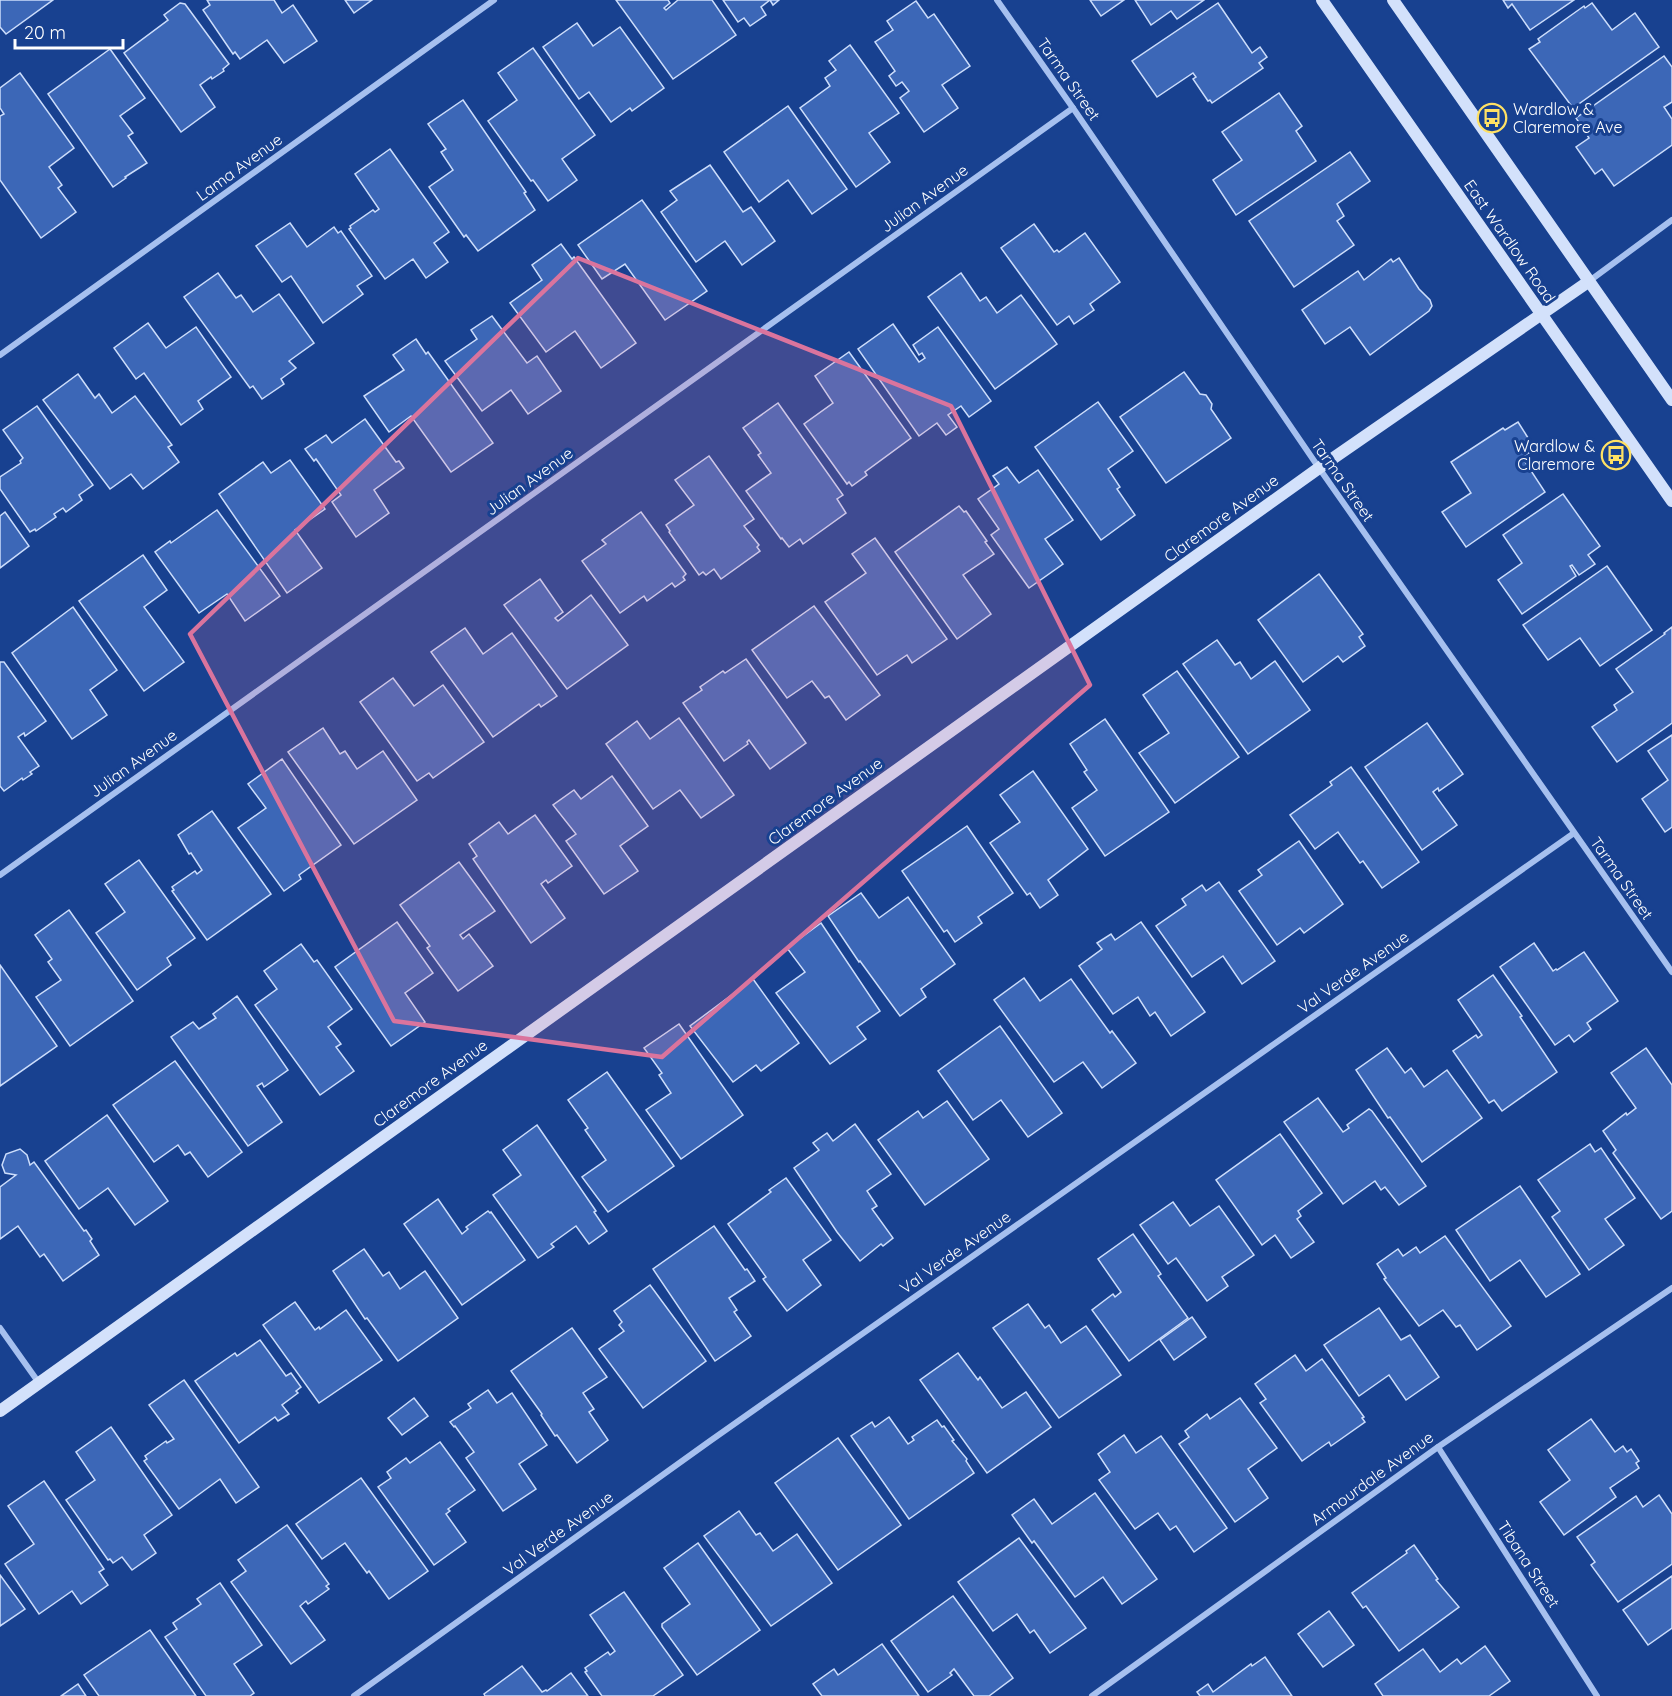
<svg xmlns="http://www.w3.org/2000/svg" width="1672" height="1696" font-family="Quicksand,sans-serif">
<rect width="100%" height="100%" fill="#184190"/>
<g fill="#3c67b7" stroke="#ccddfb" stroke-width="1.5">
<polygon points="0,0 53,0 6,34 0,27"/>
<polygon points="207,0 274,0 282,13 293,5 317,41 284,63 267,40 240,59 235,52 233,54 203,10 210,5"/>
<polygon points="345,0 372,0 354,13"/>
<polygon points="616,0 668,0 670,3 664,8 666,10 678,0 712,0 736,35 673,79"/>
<polygon points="723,0 779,0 773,5 770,0 761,7 766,15 750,26 744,18 738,22"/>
<polygon points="1090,0 1124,0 1101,16"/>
<polygon points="1135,0 1204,0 1177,19 1171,11 1151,25"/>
<polygon points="1503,0 1574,0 1530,30 1512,4 1508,8"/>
<polygon points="916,1 928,18 934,14 970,66 942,85 958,108 924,132 900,98 909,91 902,82 896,86 889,76 895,71 875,42 893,30 887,21"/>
<polygon points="180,3 185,4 229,64 223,69 224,71 212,79 211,77 200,85 215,107 181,132 124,53 168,20 164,15"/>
<polygon points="1218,3 1252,53 1260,47 1267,57 1259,63 1263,68 1212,103 1210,100 1208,101 1193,79 1196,77 1193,73 1157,97 1132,61"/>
<polygon points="1592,3 1612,30 1635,13 1659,47 1573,108 1529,49 1540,42 1538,39 1584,6 1585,8"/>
<polygon points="577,23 593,46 620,27 664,88 632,111 630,108 611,122 589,92 579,99 543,47"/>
<polygon points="850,45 899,113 869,133 890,162 856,187 800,108 830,86 825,78 836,70 829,61"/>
<polygon points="533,48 595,135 562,159 577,180 548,201 533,180 531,181 488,121 517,100 498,73"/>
<polygon points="110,49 145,98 120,116 133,133 128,136 147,163 125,177 126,178 113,187 48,94"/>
<polygon points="1664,56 1672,67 1672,102 1664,107 1672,119 1672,145 1614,186 1602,169 1595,174 1576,147 1589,138 1576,118"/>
<polygon points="20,73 74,148 49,167 62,185 58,188 76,212 41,238 0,180 0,116 4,114 0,108 0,88"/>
<polygon points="1279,93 1302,126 1296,131 1316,161 1236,215 1213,180 1242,160 1222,132"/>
<polygon points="463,100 526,192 524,193 535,210 478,251 466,235 464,237 429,187 453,170 441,152 446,149 428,124"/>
<polygon points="788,106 847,189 812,214 788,180 759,202 724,152"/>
<polygon points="390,149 449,232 434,243 448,262 426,278 413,259 385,279 349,229 351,228 350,226 373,210 375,212 379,209 355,174"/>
<polygon points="1350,152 1370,181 1337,204 1344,216 1337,221 1354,245 1294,287 1249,221"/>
<polygon points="710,165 743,212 751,207 775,241 742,265 725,241 696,262 661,212 677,200 670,191"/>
<polygon points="642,200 707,291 665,320 625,264 602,279 578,245"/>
<polygon points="290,223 307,247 334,227 338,233 341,231 372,276 357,286 363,294 323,323 291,276 282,282 256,246"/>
<polygon points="1034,224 1054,252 1057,250 1059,252 1085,233 1120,282 1090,304 1094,310 1074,324 1069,316 1057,325 1001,248"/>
<polygon points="561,244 572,259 574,257 636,343 601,368 575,331 546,352 510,303 542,280 532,265"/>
<polygon points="1399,258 1419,289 1430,300 1432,306 1429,311 1370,355 1350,327 1325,344 1302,310 1358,271 1364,280 1391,259 1393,262"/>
<polygon points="218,273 236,298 241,295 253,312 279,294 314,343 289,361 296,368 281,379 284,384 262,399 253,386 250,388 184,297"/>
<polygon points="961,273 980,301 986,297 997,313 1021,295 1057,344 995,389 928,297"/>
<polygon points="492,316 527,363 537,356 561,391 528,414 511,390 482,411 445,361 477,339 471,330"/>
<polygon points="148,323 166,348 196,327 231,377 198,401 203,409 181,425 144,373 136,379 114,348"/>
<polygon points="893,324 919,362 925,358 922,353 919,355 913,345 938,327 991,401 969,417 961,406 948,415 957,427 946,435 937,423 919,436 858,349"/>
<polygon points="416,339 426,354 428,352 493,443 451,472 411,416 389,432 364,396 404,370 393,355"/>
<polygon points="849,352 911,438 865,472 867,475 852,486 849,482 847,484 804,424 833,403 815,376"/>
<polygon points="1184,372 1200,394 1206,395 1212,404 1211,409 1231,438 1166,483 1120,417"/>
<polygon points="78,374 95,398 99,394 112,413 135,396 172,445 168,447 179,462 143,489 131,474 110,489 43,400"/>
<polygon points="1098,402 1133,451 1108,469 1120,487 1117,489 1135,515 1101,540 1035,447"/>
<polygon points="778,403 843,495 837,499 846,513 803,544 800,539 789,547 782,538 781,539 746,491 771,473 758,455 761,453 743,428"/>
<polygon points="37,406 93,485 79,495 82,500 66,512 63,508 54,514 56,517 36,531 35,529 30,532 0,489 0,477 21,463 20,461 23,458 3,430"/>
<polygon points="365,419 396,462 399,461 404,468 374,490 389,513 356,537 332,502 341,495 316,459 314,461 305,449 326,435 332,443"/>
<polygon points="1518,422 1535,449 1522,457 1545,492 1466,547 1442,512 1471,493 1451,462 1503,428 1505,430"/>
<polygon points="709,456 754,519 744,526 759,545 757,547 760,551 721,579 714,569 706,575 703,572 699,575 669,532 670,531 666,525 694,505 675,480"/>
<polygon points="290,460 325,509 295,530 322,568 287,593 219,494 263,462 271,473"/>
<polygon points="1007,467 1019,483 1038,470 1073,520 1045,539 1063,564 1029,588 991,535 999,529 978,499 999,484 993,476"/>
<polygon points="1563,494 1600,546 1588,555 1595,564 1579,575 1572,565 1570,566 1576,576 1522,614 1498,580 1522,563 1503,535"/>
<polygon points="959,506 964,512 966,511 987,541 985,542 994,554 963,575 991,614 957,639 895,552"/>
<polygon points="217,510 280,596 245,621 227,594 199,613 155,552 170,541 171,543"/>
<polygon points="5,512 29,546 0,568 0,516"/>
<polygon points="641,512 686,574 683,577 685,580 675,587 672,583 647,601 644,596 620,613 582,561 606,544 602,540"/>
<polygon points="875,538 947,639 912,663 907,655 877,675 825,602 866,573 852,554"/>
<polygon points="143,555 167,590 144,607 184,662 144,691 79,601"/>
<polygon points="1607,566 1652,630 1600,666 1580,638 1548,660 1523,625"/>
<polygon points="1319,574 1363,634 1359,637 1365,646 1343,662 1338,656 1303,682 1258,620"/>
<polygon points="540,579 563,612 555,618 558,621 591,595 628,645 567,689 504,605"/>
<polygon points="814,606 880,695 846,720 829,696 825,698 812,681 787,698 752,650"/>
<polygon points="73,607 117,670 90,690 107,715 72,739 12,653"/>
<polygon points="1672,627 1672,723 1617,762 1592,727 1617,710 1614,705 1633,692 1616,669 1665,634 1664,633"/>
<polygon points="465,628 483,654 512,633 557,696 541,707 539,704 493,737 431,652"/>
<polygon points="1217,640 1235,665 1240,662 1251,679 1275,661 1310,710 1248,754 1183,664"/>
<polygon points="746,659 806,743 770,769 749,740 747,742 748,744 724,761 683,703 702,690 700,687 723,671 725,673"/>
<polygon points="0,662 4,662 46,721 25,736 24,733 18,737 39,766 30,772 32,774 23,780 22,778 4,791 0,786"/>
<polygon points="1177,671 1239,757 1175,803 1139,753 1169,733 1143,695"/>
<polygon points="393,678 414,706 443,685 484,742 433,778 429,773 417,781 360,702"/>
<polygon points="679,718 734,795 701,818 680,790 653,809 606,744 637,721 650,739"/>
<polygon points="1105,719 1169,812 1105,856 1072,808 1097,790 1084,772 1087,770 1070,744"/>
<polygon points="1427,723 1463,774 1439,791 1438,788 1433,792 1457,825 1422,850 1365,767"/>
<polygon points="323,728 340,754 345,751 357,769 383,751 417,800 354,844 288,752"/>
<polygon points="1672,735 1672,827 1665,832 1642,799 1668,780 1648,751"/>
<polygon points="282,759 341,845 299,875 301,879 284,891 238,828 266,808 248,784"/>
<polygon points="1351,767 1419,862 1382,888 1363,861 1360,863 1338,832 1315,849 1290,815 1332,785 1330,782"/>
<polygon points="1033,771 1088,849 1048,880 1058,895 1040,908 1030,893 1027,895 990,843 1020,822 1000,795"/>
<polygon points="612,776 648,826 620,846 638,871 604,894 566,841 576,834 553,805 574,790 581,799"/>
<polygon points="212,811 271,894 207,940 172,891 174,890 172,887 195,871 197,874 202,870 191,853 189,854 178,835"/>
<polygon points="535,815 572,866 548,883 546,880 541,884 565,918 531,943 473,859 477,856 469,844 499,822 508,834"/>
<polygon points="967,826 1013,893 978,917 982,923 955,942 947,930 944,932 902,871"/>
<polygon points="1299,841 1343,904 1304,933 1300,928 1277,945 1239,891 1262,875 1258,870"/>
<polygon points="139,860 195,938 167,958 171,965 137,990 96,933 125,912 105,884"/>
<polygon points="459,862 495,911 460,935 463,939 469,934 493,966 458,991 427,948 430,946 400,905"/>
<polygon points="1219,882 1275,961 1242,984 1223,956 1192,977 1156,926 1186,905 1182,899 1202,885 1206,891"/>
<polygon points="861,893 879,918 908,897 955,964 921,989 926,997 900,1016 860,961 859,962 828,916"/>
<polygon points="69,910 133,1001 70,1046 36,997 61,980 48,962 52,959 35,935"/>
<polygon points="397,922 433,973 405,993 425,1022 391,1046 335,967"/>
<polygon points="1141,922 1205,1012 1171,1036 1155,1012 1150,1016 1138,997 1113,1014 1079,966 1102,949 1097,943 1111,934 1115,940"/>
<polygon points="821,923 880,1011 857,1027 866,1039 830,1064 776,993 805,972 787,948"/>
<polygon points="1534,943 1553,971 1556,969 1557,970 1584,952 1618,1001 1587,1023 1591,1029 1574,1042 1569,1035 1555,1045 1500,967"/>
<polygon points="301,944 314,962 317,960 352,1009 328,1027 341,1044 336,1047 354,1071 320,1095 255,1005 277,989 264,971"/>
<polygon points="0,965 57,1046 0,1086"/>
<polygon points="1493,975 1522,1016 1520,1017 1557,1072 1502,1111 1494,1100 1489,1103 1453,1051 1476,1035 1478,1038 1482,1035 1458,1000"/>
<polygon points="1024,978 1040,1001 1071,979 1110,1033 1112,1031 1136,1063 1102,1088 1083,1062 1054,1082 994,1000"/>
<polygon points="753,979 799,1043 761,1071 756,1065 733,1082 690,1026"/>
<polygon points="237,996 288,1070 264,1087 262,1083 257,1086 282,1122 248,1146 171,1037 193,1022 199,1029 216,1018 213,1014"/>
<polygon points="679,1024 743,1115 681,1159 646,1110 671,1093 659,1075 662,1073 644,1048"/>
<polygon points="1000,1026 1062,1113 1028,1137 1001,1100 973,1120 938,1071"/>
<polygon points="1387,1048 1405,1073 1411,1068 1424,1087 1447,1070 1482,1118 1422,1162 1390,1117 1388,1118 1356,1070"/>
<polygon points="1646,1048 1672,1085 1672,1211 1661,1219 1613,1153 1616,1150 1603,1131 1626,1113 1627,1115 1636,1108 1611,1073"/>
<polygon points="175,1061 242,1152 208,1177 190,1152 185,1155 178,1145 154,1162 113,1105"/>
<polygon points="607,1072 674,1166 608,1212 582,1177 606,1160 585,1130 588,1128 568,1100"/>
<polygon points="1318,1098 1343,1132 1349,1128 1347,1125 1369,1109 1372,1111 1426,1186 1399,1205 1385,1187 1381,1190 1375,1181 1343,1204 1284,1122"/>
<polygon points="947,1101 989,1159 925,1205 878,1140 918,1111 923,1118"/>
<polygon points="107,1115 168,1201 135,1225 108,1188 79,1209 45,1161"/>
<polygon points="855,1124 891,1174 867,1191 877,1206 872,1209 893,1238 883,1246 881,1244 860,1261 837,1232 794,1168 819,1150 813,1143 827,1133 833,1141"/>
<polygon points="537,1125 596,1211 594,1212 607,1231 589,1244 576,1226 551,1244 554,1247 538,1258 493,1195 521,1175 503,1150"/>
<polygon points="1280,1134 1322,1193 1298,1211 1301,1216 1297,1219 1314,1242 1291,1258 1275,1235 1262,1245 1216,1180"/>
<polygon points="1590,1144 1595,1152 1601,1148 1635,1198 1605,1219 1624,1245 1589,1270 1552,1217 1560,1211 1538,1180"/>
<polygon points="20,1149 27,1155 30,1165 34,1162 84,1231 86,1230 92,1239 90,1241 99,1255 63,1281 44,1254 40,1257 18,1226 0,1239 0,1187 16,1175 5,1173 2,1165 6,1154"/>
<polygon points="786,1178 831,1240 803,1260 821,1285 787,1311 763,1279 766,1277 728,1224 771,1192 769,1190"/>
<polygon points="1520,1186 1580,1274 1546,1297 1520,1260 1490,1281 1456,1230"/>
<polygon points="438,1199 462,1234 468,1229 466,1227 488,1211 490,1213 491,1212 525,1260 462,1305 404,1224"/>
<polygon points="1173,1202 1190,1226 1219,1206 1254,1255 1222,1277 1228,1286 1207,1301 1176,1258 1168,1264 1140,1225"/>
<polygon points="714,1226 745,1270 747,1269 755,1281 729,1298 737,1310 734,1312 751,1336 715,1361 653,1269"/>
<polygon points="1133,1234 1161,1274 1158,1276 1188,1318 1129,1361 1092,1310 1113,1294 1115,1297 1121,1292 1098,1259"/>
<polygon points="1445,1236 1511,1326 1477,1350 1460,1325 1456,1327 1443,1310 1419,1326 1384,1279 1386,1278 1377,1264 1398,1249 1403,1256 1416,1247 1420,1253"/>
<polygon points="364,1249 383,1276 389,1272 400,1289 425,1271 458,1318 398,1361 367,1318 365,1319 333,1271"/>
<polygon points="650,1285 706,1361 643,1408 599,1349 624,1331 619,1325 622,1322 614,1311"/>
<polygon points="295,1302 315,1330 319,1327 320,1329 346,1310 382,1360 319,1403 263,1325"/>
<polygon points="1028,1304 1045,1328 1049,1325 1061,1343 1086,1326 1121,1375 1059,1418 993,1328"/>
<polygon points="1379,1308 1401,1340 1410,1335 1439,1377 1406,1400 1389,1375 1359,1396 1324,1345"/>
<polygon points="1192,1317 1206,1337 1174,1360 1160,1340"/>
<polygon points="572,1328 607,1377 583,1393 594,1409 589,1412 608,1440 577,1463 557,1435 555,1436 541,1415 542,1414 511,1371"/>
<polygon points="260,1340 286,1376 291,1373 301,1387 296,1391 298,1393 282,1405 289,1414 278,1421 275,1417 239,1443 195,1381 235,1353 237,1356"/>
<polygon points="958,1353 978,1380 980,1377 1002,1408 1026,1392 1051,1427 987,1473 920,1380"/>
<polygon points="1295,1355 1306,1371 1322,1359 1364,1417 1362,1418 1365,1422 1331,1446 1329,1442 1302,1461 1260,1403 1266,1399 1255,1384"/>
<polygon points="184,1380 259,1487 236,1503 220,1479 179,1509 144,1461 147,1459 145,1456 166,1441 167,1443 174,1439 149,1405"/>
<polygon points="488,1390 497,1403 512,1393 547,1445 519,1464 536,1489 503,1511 466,1458 474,1452 455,1426 454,1427 450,1422 471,1408 468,1404"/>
<polygon points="414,1398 428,1416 402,1435 388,1418"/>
<polygon points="1240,1398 1277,1448 1248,1469 1268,1498 1235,1522 1179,1444 1189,1437 1185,1431 1207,1414 1210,1419"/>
<polygon points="889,1417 908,1444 914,1440 912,1437 937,1420 942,1427 944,1426 954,1440 952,1441 967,1459 966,1461 974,1473 909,1519 851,1436 872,1422 875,1427"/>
<polygon points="1591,1419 1615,1452 1623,1446 1627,1452 1631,1449 1639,1461 1636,1463 1639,1468 1610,1488 1616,1497 1564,1535 1540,1502 1570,1480 1548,1450"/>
<polygon points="111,1427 172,1515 144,1535 156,1553 132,1570 122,1557 113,1563 110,1559 108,1560 66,1500 95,1480 76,1452"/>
<polygon points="1124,1435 1136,1453 1161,1436 1227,1528 1194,1552 1176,1526 1170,1530 1158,1513 1135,1529 1099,1480 1110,1472 1098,1454"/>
<polygon points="838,1438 901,1525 838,1570 775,1483"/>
<polygon points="440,1442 475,1490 448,1509 450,1511 446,1514 466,1542 434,1565 378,1487 391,1478 387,1472 406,1458 410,1463"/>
<polygon points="361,1478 428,1571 389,1599 369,1571 367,1573 345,1543 322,1559 296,1524"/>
<polygon points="44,1481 104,1569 99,1572 108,1585 81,1604 72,1591 39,1614 5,1564 34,1544 8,1506"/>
<polygon points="1095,1493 1157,1579 1122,1604 1103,1577 1075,1597 1034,1541 1032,1543 1012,1515 1034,1499 1052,1524"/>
<polygon points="1659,1495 1672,1514 1672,1564 1618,1602 1591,1565 1595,1562 1577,1537 1636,1496 1643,1507"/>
<polygon points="739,1511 756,1535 760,1533 773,1551 797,1534 832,1583 771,1626 704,1536"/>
<polygon points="287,1525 329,1584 326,1586 329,1589 308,1604 306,1601 300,1606 325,1640 291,1664 231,1582 246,1571 238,1560"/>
<polygon points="1019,1538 1086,1628 1050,1653 1034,1630 1030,1633 1017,1614 993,1631 958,1582"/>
<polygon points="698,1543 760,1630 697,1675 662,1627 662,1624 690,1604 664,1568"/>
<polygon points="1414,1545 1438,1579 1436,1580 1459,1607 1399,1651 1366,1606 1363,1608 1352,1593 1407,1553 1406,1551"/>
<polygon points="0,1575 25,1609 0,1626"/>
<polygon points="1672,1576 1672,1628 1648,1645 1623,1610"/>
<polygon points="220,1583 262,1645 234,1664 254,1693 250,1696 206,1696 165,1637 177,1629 173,1623 201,1604 197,1599"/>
<polygon points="624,1592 683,1675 653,1696 602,1696 585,1672 587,1671 585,1668 608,1652 610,1655 615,1651 590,1615"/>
<polygon points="953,1596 1013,1678 989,1696 974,1696 954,1669 950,1673 952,1675 928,1692 891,1641"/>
<polygon points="1329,1611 1354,1645 1323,1667 1298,1634"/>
<polygon points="150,1630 196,1696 99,1696 84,1675"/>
<polygon points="882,1644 919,1696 822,1696 813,1684 834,1669 838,1675"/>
<polygon points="1485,1646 1510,1681 1489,1696 1383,1696 1375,1684 1423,1649 1440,1672 1457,1659 1461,1664"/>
<polygon points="1265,1657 1292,1696 1200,1696 1197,1692 1208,1684 1213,1692 1251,1664 1252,1666"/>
<polygon points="522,1666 542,1692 546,1690 547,1691 571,1673 588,1696 485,1696 484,1694"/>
<polygon points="78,1684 86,1696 61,1696"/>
</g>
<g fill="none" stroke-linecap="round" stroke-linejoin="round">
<g stroke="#a6c0ef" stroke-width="6">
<polyline points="997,0 1073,108 1319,468 1672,972"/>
<polyline points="1588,282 1672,220"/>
<polyline points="0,355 494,0"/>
<polyline points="0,875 1073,108"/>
<polyline points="0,1328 39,1383"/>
<polyline points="1438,1447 1597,1696"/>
<polyline points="354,1696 710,1441 1574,833"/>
<polyline points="1092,1696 1438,1447 1672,1288"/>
</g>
<g stroke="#d3e1fb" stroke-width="12">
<polyline points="1322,0 1672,501"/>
<polyline points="1393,0 1672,400"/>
<polyline points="0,1411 1319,468 1588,282"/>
</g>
</g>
<path fill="#da749d" fill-opacity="0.2" stroke="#da749d" stroke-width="4.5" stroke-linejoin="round" d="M 578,258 L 951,406 L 1090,685 L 662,1057 L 394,1021 L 190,634 Z"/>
<defs>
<g id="bus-ring" transform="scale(1.5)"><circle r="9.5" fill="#184190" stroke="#ffe164" stroke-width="1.5"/><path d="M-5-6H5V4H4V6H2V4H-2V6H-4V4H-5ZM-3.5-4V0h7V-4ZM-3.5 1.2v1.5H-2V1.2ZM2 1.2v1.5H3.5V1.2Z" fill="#ffe164"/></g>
</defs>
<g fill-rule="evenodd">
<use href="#bus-ring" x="1492" y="118"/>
<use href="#bus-ring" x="1616" y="455"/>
</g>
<g text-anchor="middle" stroke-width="6" stroke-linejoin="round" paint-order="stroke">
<g font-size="16" fill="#fff" stroke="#184190">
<text transform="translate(1069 79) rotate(55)" y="6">Tarma Street</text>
<text transform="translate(239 167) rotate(-36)" y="6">Lama Avenue</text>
<text transform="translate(924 198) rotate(-36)" y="6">Julian Avenue</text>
<text transform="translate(1510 241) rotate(55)" y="6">East Wardlow Road</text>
<text transform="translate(1343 480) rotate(55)" y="6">Tarma Street</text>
<text transform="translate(529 481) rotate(-36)" y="6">Julian Avenue</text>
<text transform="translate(1221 518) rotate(-36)" y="6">Claremore Avenue</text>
<text transform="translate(133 763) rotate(-36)" y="6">Julian Avenue</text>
<text transform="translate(825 801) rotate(-36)" y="6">Claremore Avenue</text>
<text transform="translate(1622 878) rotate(55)" y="6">Tarma Street</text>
<text transform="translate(1353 972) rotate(-35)" y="6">Val Verde Avenue</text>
<text transform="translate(430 1083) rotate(-36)" y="6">Claremore Avenue</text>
<text transform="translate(955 1252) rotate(-35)" y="6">Val Verde Avenue</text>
<text transform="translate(1372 1478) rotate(-36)" y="6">Armourdale Avenue</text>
<text transform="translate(558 1533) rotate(-36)" y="6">Val Verde Avenue</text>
<text transform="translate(1529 1564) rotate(57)" y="6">Tibana Street</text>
</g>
<g font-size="16" fill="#fff" stroke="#184190" text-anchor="start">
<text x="1513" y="115">Wardlow &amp;<tspan x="1513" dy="18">Claremore Ave</tspan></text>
<text x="1595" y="452" text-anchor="end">Wardlow &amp;<tspan x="1595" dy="18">Claremore</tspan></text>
</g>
</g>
<path d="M15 39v9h108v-9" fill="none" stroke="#ffffff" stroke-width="3"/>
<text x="24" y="39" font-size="18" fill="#ffffff" stroke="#184190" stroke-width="4.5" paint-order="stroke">20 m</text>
</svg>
